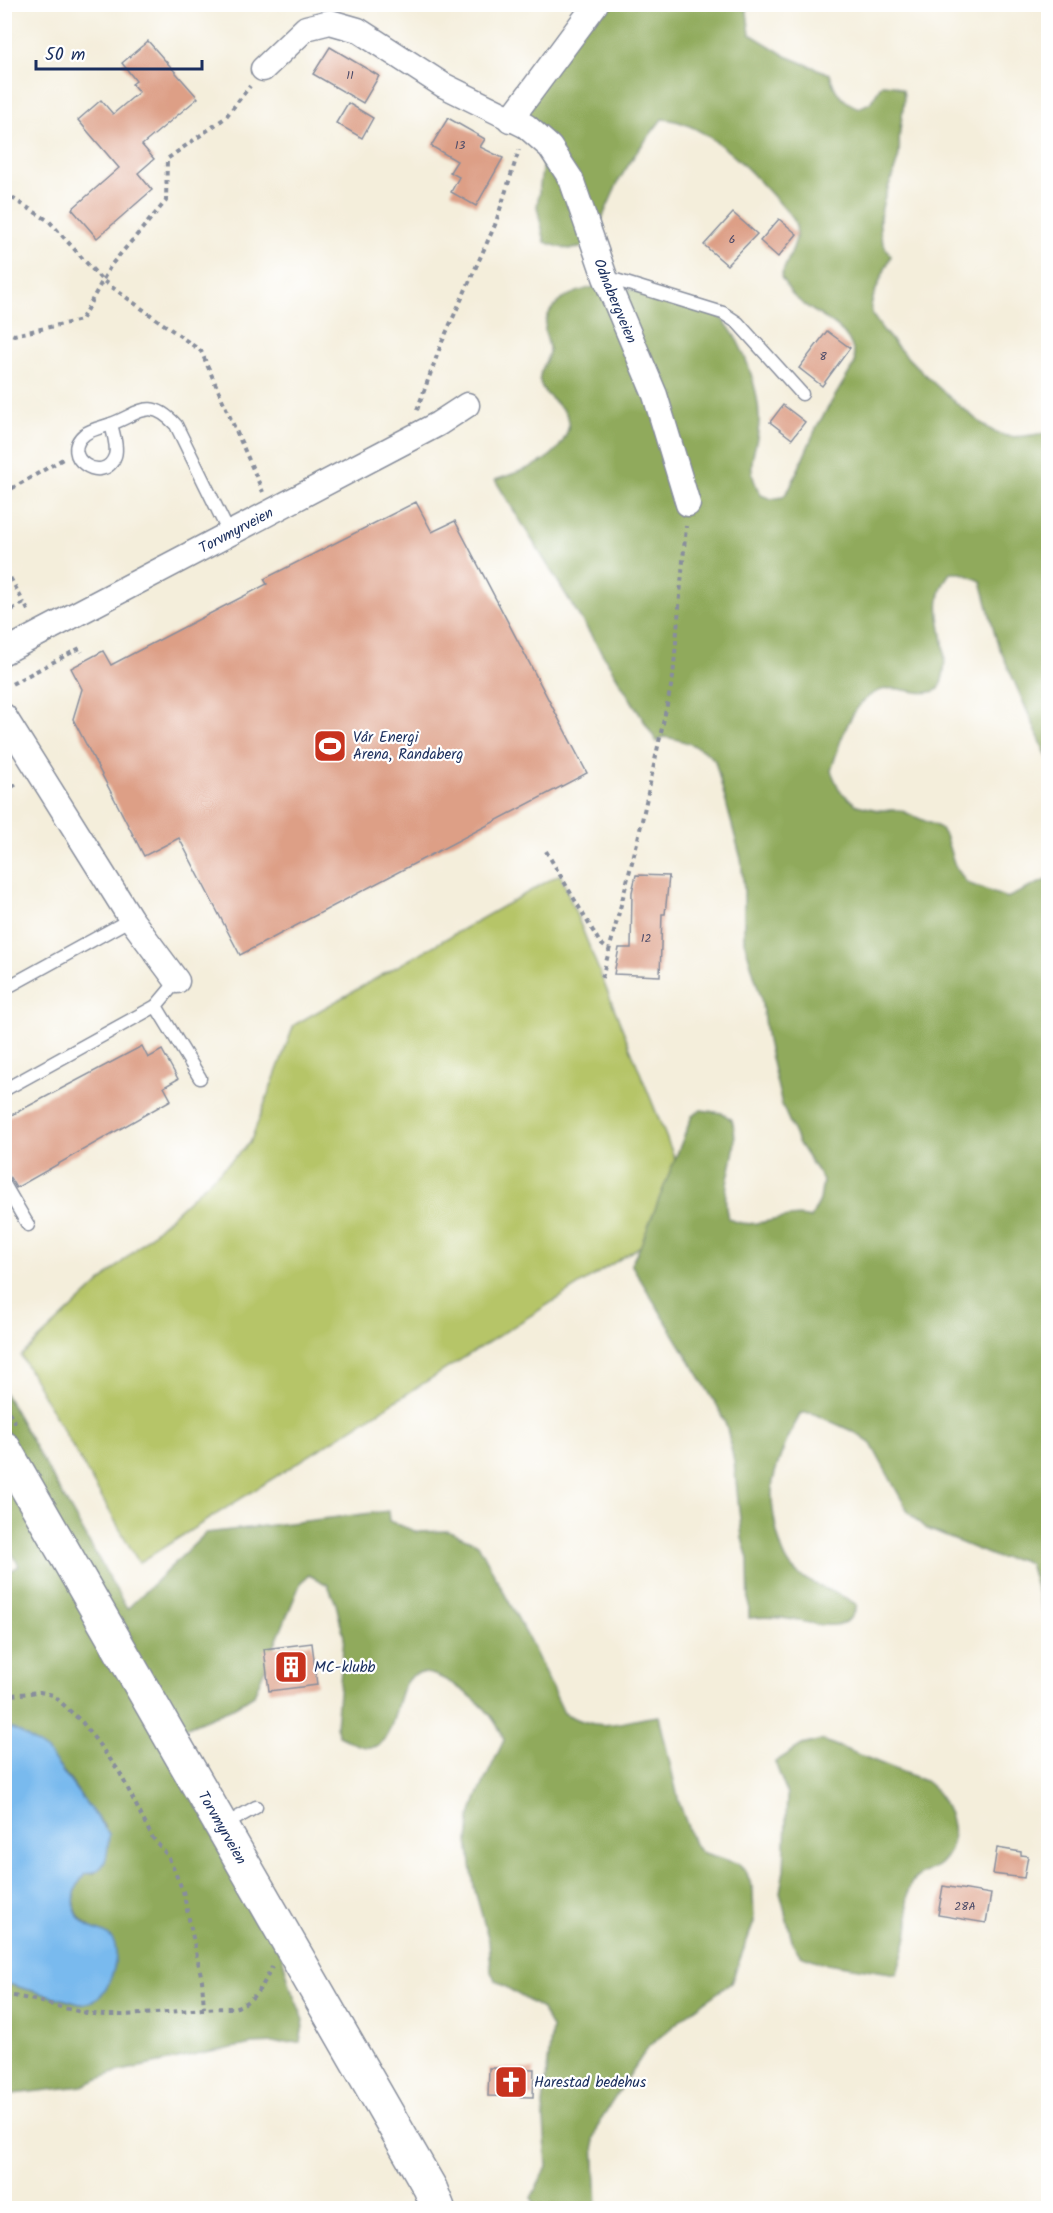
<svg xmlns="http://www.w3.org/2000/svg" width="1053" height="2213" font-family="Kalam,sans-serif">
<rect width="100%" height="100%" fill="#fff"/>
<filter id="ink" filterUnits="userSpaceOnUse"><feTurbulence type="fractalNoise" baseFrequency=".0167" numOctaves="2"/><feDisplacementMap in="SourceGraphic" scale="12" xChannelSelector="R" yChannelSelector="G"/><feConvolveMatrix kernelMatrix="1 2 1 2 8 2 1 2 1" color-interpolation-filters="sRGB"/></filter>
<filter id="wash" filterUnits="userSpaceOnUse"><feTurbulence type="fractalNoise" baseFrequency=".008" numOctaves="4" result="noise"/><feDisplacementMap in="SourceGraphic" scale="24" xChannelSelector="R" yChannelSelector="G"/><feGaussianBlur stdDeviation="1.35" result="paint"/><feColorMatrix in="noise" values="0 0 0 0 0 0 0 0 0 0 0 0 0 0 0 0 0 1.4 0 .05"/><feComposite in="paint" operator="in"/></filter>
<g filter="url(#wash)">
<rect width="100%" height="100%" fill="#f4eedb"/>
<polygon fill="#b6c567" stroke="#687a62" stroke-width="1.5" points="560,874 696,1211 139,1563 21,1356 250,1143 294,1025"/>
<g fill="#90aa5c" stroke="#566c5d" stroke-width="1.5">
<path d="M 591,5 L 746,5 L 750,34 L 786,56 L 830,74 C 834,92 842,101 859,108 L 870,103 L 882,84 L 893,85 L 903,90 C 906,104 901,117 900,131 C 898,140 901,150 898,159 C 889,192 866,225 891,256 C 885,271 873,291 871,307 C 869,329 977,426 999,434 C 1015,440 1032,434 1048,433 L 1048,759 L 997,642 L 981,581 L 962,573 L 950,573 C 921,611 958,644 939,689 C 926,696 914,691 899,689 C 855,683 841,739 831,771 L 840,791 L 857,805 L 878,810 L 900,810 L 939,827 L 945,835 L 955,866 L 967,883 L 1007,898 L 1048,879 L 1048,1630 L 1029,1563 L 1019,1559 L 998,1558 L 925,1528 L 909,1513 L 871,1444 L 854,1432 L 812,1413 L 801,1413 C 790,1432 778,1459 773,1481 C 769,1501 778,1554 793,1569 C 808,1586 838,1590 857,1605 C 849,1639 807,1621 782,1618 C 771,1617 760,1617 749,1618 L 748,1559 L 742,1538 L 734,1462 L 727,1428 L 718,1407 L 631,1264 L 640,1247 L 692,1116 L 701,1110 L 722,1113 L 732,1120 C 743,1152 718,1184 728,1218 C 756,1234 782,1210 811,1218 L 820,1200 L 823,1180 L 799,1144 L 782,1105 L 767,1041 L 761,998 L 744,941 L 744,890 L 741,859 L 715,761 C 704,747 681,739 663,737 L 657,742 L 495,480 C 522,470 554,464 566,435 C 569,427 571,421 566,414 C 559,402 543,396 540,382 C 538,371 547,362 549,352 C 550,345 545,336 545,329 C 546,296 583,289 610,283 L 718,315 C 742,337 760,390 759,422 C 758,453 742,463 761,495 L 771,499 L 783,497 L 790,488 L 817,426 L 855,363 C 854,323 816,319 794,296 C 789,291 785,283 781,277 C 787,257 805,236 792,217 C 762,183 710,121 662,119 L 636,153 L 619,180 L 598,228 L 586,246 C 571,252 561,248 545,242 L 537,207 L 543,163 L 538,130 L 523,116 Z"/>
<path d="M 4,1392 L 127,1609 L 206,1533 L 388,1511 L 389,1521 L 417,1532 L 448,1531 L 478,1544 L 530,1641 L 564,1713 C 605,1735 619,1720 659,1716 L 679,1802 L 694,1844 L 701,1852 L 739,1864 L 746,1871 L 753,1890 L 754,1922 L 731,1983 L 690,2012 L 648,2047 L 601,2119 L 594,2139 L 597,2208 L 538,2208 L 531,2198 L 547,2167 L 543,2105 L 552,2028 L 542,2009 L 496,1981 L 491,1972 L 489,1941 L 474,1887 L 468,1842 L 470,1819 L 477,1797 L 504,1740 C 494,1714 479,1701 456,1686 C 385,1641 408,1725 378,1745 C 366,1752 349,1741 339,1736 L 336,1726 L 344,1637 L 336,1604 L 328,1585 L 309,1575 L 301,1582 L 254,1695 L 235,1707 L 173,1733 L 282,1956 L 291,1989 L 304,2020 L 300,2042 L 253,2044 L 211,2052 L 116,2072 L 82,2086 L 5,2095 L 5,1983 L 80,2004 L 91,1928 C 71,1915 69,1892 85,1874 L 95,1873 L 105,1826 C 89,1811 80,1793 67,1776 C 52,1757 27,1735 5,1726 L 5,1574 L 19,1566 L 5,1540 Z"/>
<path d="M 822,1740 L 925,1781 C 948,1797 965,1840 941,1863 C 931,1873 915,1872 909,1888 C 905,1899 909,1908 909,1920 C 909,1937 901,1958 897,1974 L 820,1962 L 800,1955 L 793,1944 L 780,1892 L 784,1870 L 787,1794 L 775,1762 L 802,1745 Z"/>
</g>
<path fill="#79baee" stroke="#4a74a6" stroke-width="1.5" d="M 5,1726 L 19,1732 L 47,1751 L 109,1834 C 107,1855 109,1871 85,1874 C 71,1890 69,1915 89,1927 C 95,1930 106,1932 110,1937 C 124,1951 110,1988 98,1998 C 92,2002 87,2003 80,2004 L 5,1983 Z"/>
<g id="blocks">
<g fill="#dd9f86">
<polygon points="148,41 198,98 142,145 154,159 138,173 152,190 97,238 72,209 119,168 78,120 101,100 113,114 139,92 132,84 136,81 122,63"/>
<polygon points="330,47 379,76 363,103 313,74"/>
<polygon points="348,103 373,118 362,138 336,123"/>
<polygon points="448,118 485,139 480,147 503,158 476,206 451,192 459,177 450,172 457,161 431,146"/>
<polygon points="733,213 757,234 727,265 704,245"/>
<polygon points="779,219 797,234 778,257 760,241"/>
<polygon points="827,331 850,348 822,386 799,368"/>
<polygon points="783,405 805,422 792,439 770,422"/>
<polygon points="416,502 432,532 455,521 587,773 240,955 179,838 144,856 73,719 82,689 71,668 103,651 111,665 267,584 264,579"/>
<polygon points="636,875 669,876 665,914 662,914 660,976 614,974 619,948 631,948 632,892"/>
<polygon points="142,1046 148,1058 162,1050 178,1079 164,1087 171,1100 16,1188 4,1167 4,1119"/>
<polygon points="312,1643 317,1685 269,1691 264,1649"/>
<polygon points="997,1848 1021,1852 1021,1855 1028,1856 1024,1878 993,1874"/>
<polygon points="943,1886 991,1894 986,1923 938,1915"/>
<polygon points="489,2068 534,2069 533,2097 488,2096"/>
</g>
</g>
</g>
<g filter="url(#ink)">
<use href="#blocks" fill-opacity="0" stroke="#888e9c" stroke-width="1.5"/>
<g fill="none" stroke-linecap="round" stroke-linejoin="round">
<g stroke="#888e9c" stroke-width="15">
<g id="lane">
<polyline points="606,277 723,313 738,323 802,394"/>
<path d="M 111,424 C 139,414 149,396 176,425 L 230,535"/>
<path d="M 111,424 C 113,433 118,447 115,456 C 104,487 57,456 85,434 C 92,429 103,427 111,424 Z"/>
<polyline points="4,989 131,919"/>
<polyline points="156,1006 200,1078"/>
<polyline points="4,1090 156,1006 177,981"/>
<polyline points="4,1184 28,1225"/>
<polyline points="223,1826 256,1807"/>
</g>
</g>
<g stroke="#888e9c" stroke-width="27">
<g id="street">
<path id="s1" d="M 263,69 L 306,28 L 330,22 L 358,30 L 443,85 L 526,126 L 550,147 L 571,179 L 605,277 L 655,395 L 688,504"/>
<polyline points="510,120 596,4"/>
<path id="s2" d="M 4,652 L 438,424 L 467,405"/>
<polyline points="4,716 131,919 177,981"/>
</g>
</g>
<g stroke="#888e9c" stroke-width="36">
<g id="secondary">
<path id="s3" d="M 4,1448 L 430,2188 L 438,2208"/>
</g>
</g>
<g stroke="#888e9c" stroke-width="4" stroke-dasharray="4.5 4.5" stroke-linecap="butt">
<polyline points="4,193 49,221 102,280 201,351 263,492"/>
<polyline points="4,331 14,335 81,320 111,265 166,201 167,159 225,118 250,86"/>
<polyline points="417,410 442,342 495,225 519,150"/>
<polyline points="4,493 63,459"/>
<polyline points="6,570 24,603"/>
<polyline points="4,614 24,603 30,614"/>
<polyline points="4,688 80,648 82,652"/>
<polyline points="4,791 19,783"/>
<polyline points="546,851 600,943 610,951"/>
<polyline points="602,978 638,839 673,677 686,526"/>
<polyline points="4,1404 16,1424"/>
<polyline points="4,1699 11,1695 40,1692 53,1695 82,1722 119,1771 152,1837 168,1856 183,1891 202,1980 204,2008"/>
<path d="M 4,1995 C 39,1998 70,2013 104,2015 C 147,2016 191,2008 234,2008 C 254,2002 263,1986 272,1967"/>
</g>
<use href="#lane" stroke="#fff" stroke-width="12"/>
<use href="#street" stroke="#fff" stroke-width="24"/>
<use href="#secondary" stroke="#fff" stroke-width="33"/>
</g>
</g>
<defs>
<g id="stadium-square" transform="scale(1.725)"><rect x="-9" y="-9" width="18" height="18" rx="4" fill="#c8321e" stroke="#fff"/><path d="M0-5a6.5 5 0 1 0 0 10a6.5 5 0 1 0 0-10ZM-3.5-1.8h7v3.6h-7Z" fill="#fff"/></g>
<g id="building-square" transform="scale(1.725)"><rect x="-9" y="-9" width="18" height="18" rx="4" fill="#c8321e" stroke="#fff"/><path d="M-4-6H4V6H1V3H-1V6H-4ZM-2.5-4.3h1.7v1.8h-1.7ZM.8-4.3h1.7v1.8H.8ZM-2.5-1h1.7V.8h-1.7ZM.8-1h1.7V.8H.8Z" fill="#fff"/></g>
<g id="church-square" transform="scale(1.725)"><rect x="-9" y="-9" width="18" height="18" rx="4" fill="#c8321e" stroke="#fff"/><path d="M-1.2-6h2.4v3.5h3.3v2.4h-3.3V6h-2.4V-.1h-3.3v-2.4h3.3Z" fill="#fff"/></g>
</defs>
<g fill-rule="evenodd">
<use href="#stadium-square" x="330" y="746"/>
<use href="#building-square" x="291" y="1667"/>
<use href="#church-square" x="511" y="2082"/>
</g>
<g text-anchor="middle" stroke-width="4.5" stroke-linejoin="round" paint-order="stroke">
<g font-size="12" fill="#4c4b68">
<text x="350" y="79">11</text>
<text x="460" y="149">13</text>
<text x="732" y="243">6</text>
<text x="823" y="360">8</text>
<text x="646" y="942">12</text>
<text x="965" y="1910">28A</text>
</g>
<g font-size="15" fill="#1b2f5e" stroke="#fff">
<text dy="5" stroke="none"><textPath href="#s1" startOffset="507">Odnabergveien</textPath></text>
<text dy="5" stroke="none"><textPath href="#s2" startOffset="262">Torvmyrveien</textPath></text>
<text dy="5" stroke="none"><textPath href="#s3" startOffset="438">Torvmyrveien</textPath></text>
</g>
<g font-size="15" fill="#1b2f5e" stroke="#fff" text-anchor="start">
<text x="353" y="742">Vår Energi<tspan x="353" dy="17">Arena, Randaberg</tspan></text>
<text x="314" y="1672">MC-klubb</text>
<text x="534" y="2087">Harestad bedehus</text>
</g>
</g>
<rect width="1053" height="2213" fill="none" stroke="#fff" stroke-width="24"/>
<path d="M36 60v9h166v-9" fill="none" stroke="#1b2f5e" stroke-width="3"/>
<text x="45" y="60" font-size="18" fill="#1b2f5e" stroke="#ffffff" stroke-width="4.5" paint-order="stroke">50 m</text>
</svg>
